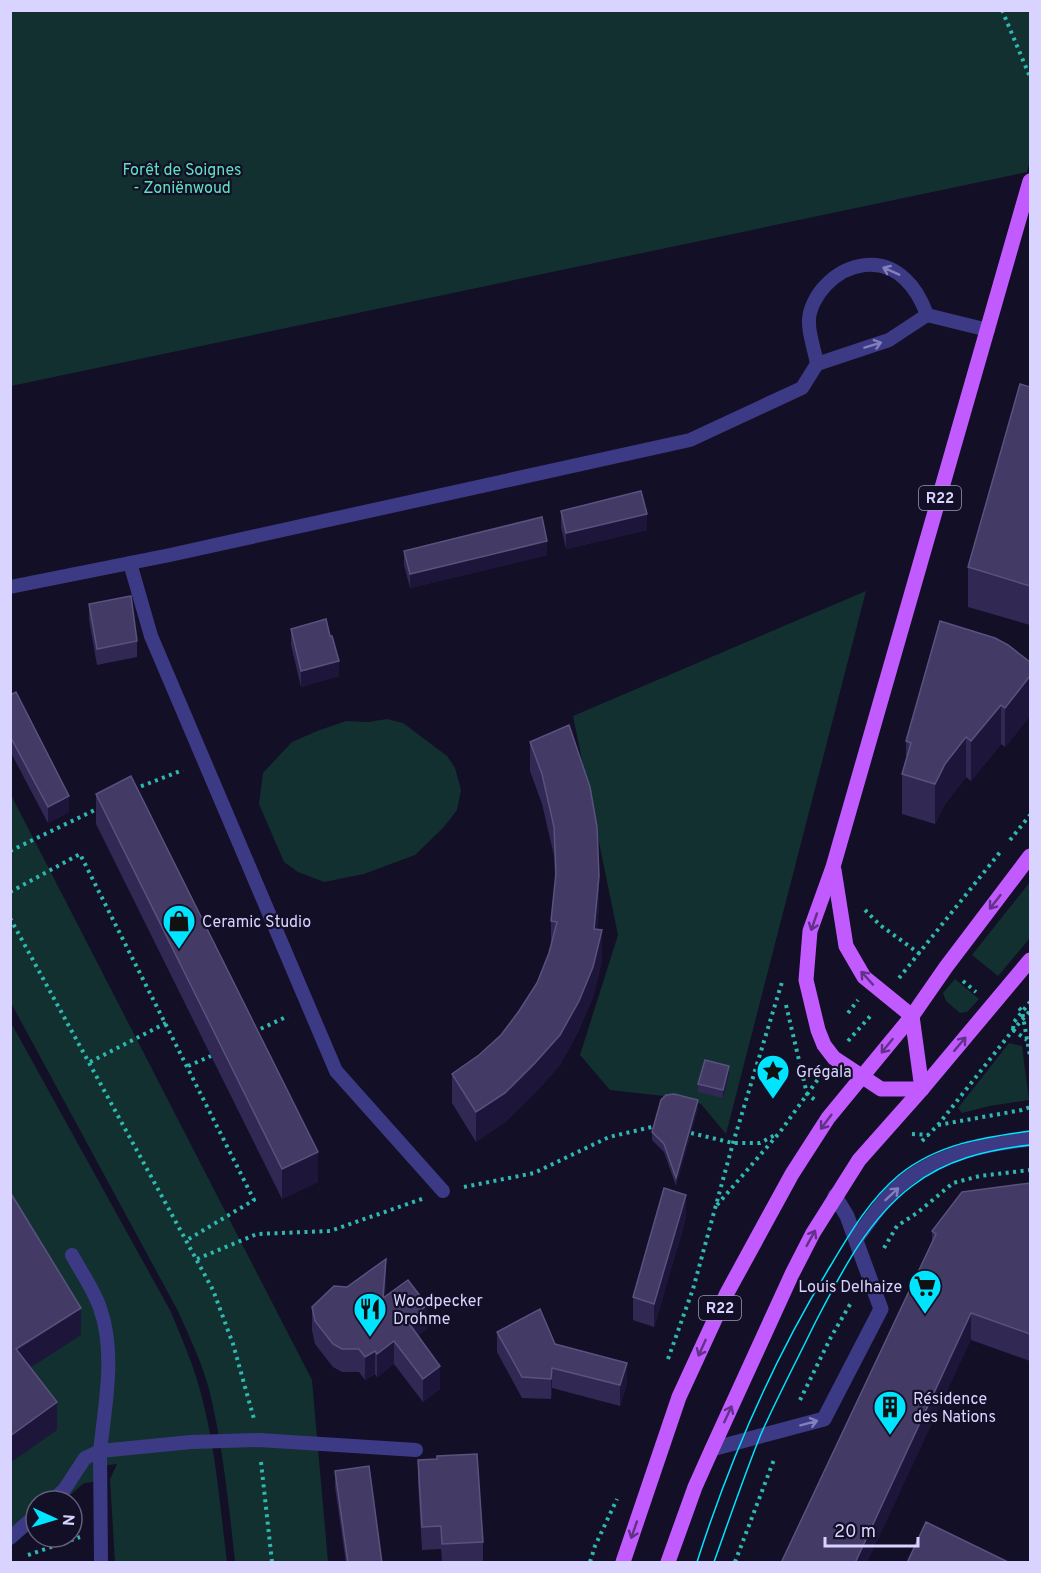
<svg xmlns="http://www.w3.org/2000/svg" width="1041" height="1573" font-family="Overpass,sans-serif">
<rect width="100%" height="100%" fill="#130f26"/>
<g fill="#12302f">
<polygon points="10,11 1030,11 1030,160 1027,172 11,386"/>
<polygon points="866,591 726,1134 701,1104 673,1097 610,1090 580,1055 618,935 573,716"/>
<polygon points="387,719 403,723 447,756 455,768 461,790 457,810 443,828 415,855 364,874 324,882 298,872 284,862 259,804 263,773 292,742 317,731 346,721 368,722"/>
<path d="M 10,793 L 312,1380 L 328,1562 L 235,1562 C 229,1506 223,1448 210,1393 C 203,1365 190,1338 178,1311 L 11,1003 Z"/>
<polygon points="1030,882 1030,938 998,976 972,955"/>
<polygon points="955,979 979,999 967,1012 960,1013 946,1001 943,993"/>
<path d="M 10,1021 L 171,1312 C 182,1339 194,1366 201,1394 C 216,1449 220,1507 227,1562 L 115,1562 L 110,1479 L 117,1464 L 100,1466 L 93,1482 L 84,1483 L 63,1501 L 36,1501 L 36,1525 L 11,1546 Z"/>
<polygon points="1009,1043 1022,1046 1029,1100 989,1106 962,1113 958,1108"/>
</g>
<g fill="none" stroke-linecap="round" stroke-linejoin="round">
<g stroke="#2fb8b0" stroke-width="4" stroke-dasharray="3 4.5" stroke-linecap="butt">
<polyline points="1002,10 1030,77"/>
<polyline points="134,789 183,770"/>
<polyline points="1010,840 1030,815"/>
<polyline points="10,851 99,808"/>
<polyline points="10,892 80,854 254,1200 187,1240"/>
<polyline points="865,910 880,925 920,954"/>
<polyline points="10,918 213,1290 233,1344 254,1419"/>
<polyline points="899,978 1001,851"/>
<polyline points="963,981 976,992"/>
<polyline points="786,1005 807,1094 815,1100"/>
<polyline points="1019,1008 1022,1011 1030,1056"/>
<polyline points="848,1013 858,1000"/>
<polyline points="1013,1029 1014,1022 1030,1002"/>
<polyline points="1013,1030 1027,1040"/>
<polyline points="254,1032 288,1016"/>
<polyline points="848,1041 873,1013"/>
<polyline points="90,1062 166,1023"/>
<polyline points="188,1066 211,1056"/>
<polyline points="938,1125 1022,1110 1030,1107"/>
<polyline points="691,1133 733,1143 760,1143 777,1134"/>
<polyline points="912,1134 929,1135"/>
<polyline points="922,1141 938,1125 1013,1030 1030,1011"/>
<polyline points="464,1187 534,1173 609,1137 656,1126"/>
<polyline points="717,1205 780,1132 821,1075"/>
<polyline points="884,1248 897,1226 917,1213 953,1183 980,1176 1030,1170"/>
<polyline points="197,1259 257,1234 330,1231 422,1199"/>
<polyline points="668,1359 693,1289 733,1143 782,982"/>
<polyline points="800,1400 831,1337 852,1301"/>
<polyline points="261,1462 272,1562"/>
<polyline points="28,1555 80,1537"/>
<polyline points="590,1562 595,1546 617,1499"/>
<polyline points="735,1562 775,1457"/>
</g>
<g stroke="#3d3a85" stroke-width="14">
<polyline points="927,315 988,330"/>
<path d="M 817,364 C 815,351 809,336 809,323 C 808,310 817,294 826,285 C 847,263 881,256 905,279 C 916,289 922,301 927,315"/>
<polyline points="130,563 151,636 336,1071 443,1191"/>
<polyline points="10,587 170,555 690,440 802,388 817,364 889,340 927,315"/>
<path d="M 52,1501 L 64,1490 L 85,1458 L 100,1451 C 105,1405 116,1353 100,1308 C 94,1290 81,1272 72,1255"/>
<polyline points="10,1538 36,1515"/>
<polyline points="101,1562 100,1451 191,1442 259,1440 416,1450"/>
</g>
<g stroke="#3d3a85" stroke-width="15">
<path d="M 856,1239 C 866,1225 876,1211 887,1198 C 924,1156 978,1145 1030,1139"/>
<polyline points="712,1449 824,1419 881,1309 847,1216 835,1196"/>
</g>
<g stroke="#c25bff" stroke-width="15">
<polyline points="834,870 846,946 864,977 912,1016"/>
<polyline points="912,1016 922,1089"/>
<polyline points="922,1089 881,1089 834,1058 824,1045 818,1030 806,980 810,931 833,867 1030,181"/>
<polyline points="623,1562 679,1397 727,1293 792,1174 828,1118 912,1016 946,967 1030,856"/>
<polyline points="668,1562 695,1487 712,1449 792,1274 813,1233 859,1160 922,1089 1030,960"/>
</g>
<g stroke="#00e5ff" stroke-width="1.5">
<path d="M 697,1562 C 730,1459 774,1358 831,1265 C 850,1233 870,1199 899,1175 C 937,1144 984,1137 1030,1131"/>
<path d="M 714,1562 C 729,1520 744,1476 761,1434 C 778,1396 797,1360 815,1323 C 840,1275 867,1220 912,1186 C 947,1159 987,1150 1030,1145"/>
</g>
</g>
<g fill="#312854">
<polygon points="1030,387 1030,625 968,607 968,567"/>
<polygon points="561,511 647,530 566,549 561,527"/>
<polygon points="404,551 547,555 410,588 404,565"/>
<polygon points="89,604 137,641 137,657 97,665 89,620"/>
<polygon points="291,629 330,636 339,676 301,687 291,645"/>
<polygon points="1030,662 1030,716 1005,747 1001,744 971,781 966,777 945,804 935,824 902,814 902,774 906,762 906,741"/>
<polygon points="10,695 69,812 48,823 10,751"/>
<polygon points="530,742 599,906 597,929 602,960 593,997 579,1030 560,1065 535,1093 505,1122 476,1142 452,1103 452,1074 479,1055 501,1035 519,1011 537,983 549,953 551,944 551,921 555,881 554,856 542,804 530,771"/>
<polygon points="96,794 318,1182 282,1199 96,824"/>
<polygon points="729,1074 723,1098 698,1092 698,1084"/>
<polygon points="698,1108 676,1186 664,1152 652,1140 652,1132"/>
<polygon points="1030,1183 1030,1361 971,1340 932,1242 932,1231"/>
<polygon points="686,1218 654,1327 633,1320 633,1297"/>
<polygon points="386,1282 385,1297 427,1328 418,1336 440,1389 423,1402 394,1364 377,1377 375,1374 365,1380 359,1372 342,1372 333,1367 315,1344 312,1330 312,1307 347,1287"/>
<polygon points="497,1332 555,1344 627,1383 620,1406 552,1388 551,1399 522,1398 497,1352"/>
<polygon points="418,1460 483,1542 483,1563 442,1563 441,1549 422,1550 418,1483"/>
<polygon points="335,1471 382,1563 346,1563 335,1487"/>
</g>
<g fill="#1d163a">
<polygon points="647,514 647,530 566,549 566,533"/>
<polygon points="547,541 547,555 410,588 410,574"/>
<polygon points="339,661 339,676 301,687 301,671"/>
<polygon points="1030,676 1030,716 1005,747 1005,708"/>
<polygon points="1001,705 1001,744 971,781 971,741"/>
<polygon points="966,737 966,777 945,804 935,824 935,784 945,764"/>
<polygon points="69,796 69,812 48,823 48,807"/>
<polygon points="599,876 599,906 594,958 594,929"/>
<polygon points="602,930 602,960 593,997 579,1030 560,1065 535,1093 505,1122 476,1142 476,1112"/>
<polygon points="729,1066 729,1074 723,1098 723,1090"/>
<polygon points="698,1100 698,1108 676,1186 676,1178"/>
<polygon points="318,1152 318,1182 282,1199 282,1169"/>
<polygon points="686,1195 686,1218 654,1327 654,1304"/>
<polygon points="386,1259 386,1282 383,1321 383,1298"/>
<polygon points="427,1305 427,1328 408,1345 408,1322"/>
<polygon points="81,1308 81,1335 16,1377 16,1349"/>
<polygon points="971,1313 971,1340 867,1563 855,1563"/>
<polygon points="394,1341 394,1364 377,1377 377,1354"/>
<polygon points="375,1351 375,1374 365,1380 365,1357"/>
<polygon points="627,1363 627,1383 620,1406 620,1385"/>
<polygon points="440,1366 440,1389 423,1402 423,1379"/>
<polygon points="552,1368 552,1388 551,1399 551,1379"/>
<polygon points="57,1402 57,1430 10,1463 10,1436"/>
</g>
<g fill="#433a66" stroke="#5a527e" stroke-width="1.5">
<polygon points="1020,384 1030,387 1030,586 968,567"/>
<polygon points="641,491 647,514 566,533 561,511"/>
<polygon points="542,517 547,541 410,574 404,551"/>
<polygon points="131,596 137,641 97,649 89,604"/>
<polygon points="326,619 330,636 332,636 339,661 301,671 291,629"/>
<polygon points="940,621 995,638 1008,645 1030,662 1030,676 1005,708 1001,705 971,741 966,737 945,764 935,784 902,774 911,743 906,741"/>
<polygon points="16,692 69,796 48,807 10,736 10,695"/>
<polygon points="569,725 590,787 597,827 599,876 594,929 602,930 593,967 579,1001 560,1035 535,1063 505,1093 476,1112 452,1074 479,1055 501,1035 519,1011 537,983 549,953 557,922 551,921 556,873 554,827 542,774 530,742"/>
<polygon points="131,776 318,1152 282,1169 96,794"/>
<polygon points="705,1060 729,1066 723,1090 698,1084"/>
<polygon points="674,1094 698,1100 676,1178 664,1144 652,1132 661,1100 666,1095"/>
<polygon points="1030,1183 1030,1334 971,1313 855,1563 781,1563 936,1234 932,1231 962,1192"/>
<polygon points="664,1188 686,1195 654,1304 633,1297"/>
<polygon points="10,1192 81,1308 16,1349 57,1402 10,1436"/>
<polygon points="386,1259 383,1298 408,1280 427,1305 408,1322 440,1366 423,1379 394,1341 377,1354 375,1351 365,1357 359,1349 342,1349 333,1344 315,1321 312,1307 334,1286 347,1287"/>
<polygon points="540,1309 555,1344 627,1363 620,1385 552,1368 551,1379 522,1377 497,1332"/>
<polygon points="477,1454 483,1542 442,1544 441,1526 422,1527 418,1460 437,1459 437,1456"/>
<polygon points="369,1466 382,1563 348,1563 335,1471"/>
<polygon points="926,1522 1010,1563 907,1563"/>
</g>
<defs><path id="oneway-shaft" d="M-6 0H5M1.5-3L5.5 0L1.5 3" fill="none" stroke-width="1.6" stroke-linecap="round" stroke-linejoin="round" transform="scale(1.5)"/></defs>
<g stroke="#837fbc">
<use href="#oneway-shaft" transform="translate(891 271) rotate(-156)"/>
<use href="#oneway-shaft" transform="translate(873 345) rotate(-17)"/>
<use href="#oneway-shaft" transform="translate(892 1194) rotate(-43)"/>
<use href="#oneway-shaft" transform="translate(809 1423) rotate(-15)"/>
</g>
<g stroke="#623188">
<use href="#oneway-shaft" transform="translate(995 902) rotate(128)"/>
<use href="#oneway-shaft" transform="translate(814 922) rotate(109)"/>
<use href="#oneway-shaft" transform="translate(867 978) rotate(-132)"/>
<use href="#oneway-shaft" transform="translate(960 1044) rotate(-50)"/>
<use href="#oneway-shaft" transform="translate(887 1046) rotate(129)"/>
<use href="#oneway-shaft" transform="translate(826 1122) rotate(127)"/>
<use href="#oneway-shaft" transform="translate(811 1238) rotate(-61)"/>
<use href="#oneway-shaft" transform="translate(702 1348) rotate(114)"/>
<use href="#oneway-shaft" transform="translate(728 1414) rotate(-65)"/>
<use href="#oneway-shaft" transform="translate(634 1530) rotate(109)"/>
</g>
<defs>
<g id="shop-pin" transform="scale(1.725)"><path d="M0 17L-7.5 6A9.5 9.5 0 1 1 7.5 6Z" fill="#00e5ff" stroke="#130f26"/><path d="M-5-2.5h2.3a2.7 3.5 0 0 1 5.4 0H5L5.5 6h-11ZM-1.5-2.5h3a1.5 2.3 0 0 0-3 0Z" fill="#111"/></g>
<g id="sight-pin" transform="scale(1.725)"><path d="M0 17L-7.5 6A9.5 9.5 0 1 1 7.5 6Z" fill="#00e5ff" stroke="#130f26"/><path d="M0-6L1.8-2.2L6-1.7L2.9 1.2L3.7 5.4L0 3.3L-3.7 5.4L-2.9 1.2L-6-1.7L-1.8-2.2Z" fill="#111"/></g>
<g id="supermarket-pin" transform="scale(1.725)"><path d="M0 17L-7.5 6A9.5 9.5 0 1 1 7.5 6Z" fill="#00e5ff" stroke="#130f26"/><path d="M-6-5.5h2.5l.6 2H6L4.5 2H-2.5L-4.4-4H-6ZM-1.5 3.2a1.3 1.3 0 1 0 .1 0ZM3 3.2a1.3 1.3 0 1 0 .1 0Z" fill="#111"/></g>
<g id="restaurant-pin" transform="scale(1.725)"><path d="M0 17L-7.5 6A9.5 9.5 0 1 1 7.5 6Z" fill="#00e5ff" stroke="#130f26"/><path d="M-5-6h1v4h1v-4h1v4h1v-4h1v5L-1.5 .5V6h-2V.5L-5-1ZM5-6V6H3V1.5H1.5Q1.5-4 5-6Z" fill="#111"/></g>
<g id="building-pin" transform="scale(1.725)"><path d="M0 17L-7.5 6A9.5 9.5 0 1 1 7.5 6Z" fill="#00e5ff" stroke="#130f26"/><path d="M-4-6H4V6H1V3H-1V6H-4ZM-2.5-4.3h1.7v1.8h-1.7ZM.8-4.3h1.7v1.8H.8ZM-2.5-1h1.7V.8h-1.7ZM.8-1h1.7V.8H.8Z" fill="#111"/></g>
</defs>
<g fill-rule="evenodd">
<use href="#shop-pin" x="179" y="921"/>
<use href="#sight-pin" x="773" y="1071"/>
<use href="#supermarket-pin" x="925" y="1286"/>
<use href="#restaurant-pin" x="370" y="1309"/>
<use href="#building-pin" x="890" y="1407"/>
</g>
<g text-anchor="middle" stroke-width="4.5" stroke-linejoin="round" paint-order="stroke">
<g fill="#130f26" stroke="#9e99be" stroke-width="1.5">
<rect x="919" y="486" width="42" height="24" rx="4.5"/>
<rect x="699" y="1296" width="42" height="24" rx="4.5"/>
</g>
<g font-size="15" font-weight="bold" fill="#d9d4ff">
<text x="940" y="503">R22</text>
<text x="720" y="1313">R22</text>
</g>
<g font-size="16" fill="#5fe0c0" stroke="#130f26">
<text x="182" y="175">Forêt de Soignes<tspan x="182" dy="18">- Zoniënwoud</tspan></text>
</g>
<g font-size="16" fill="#d9d4ff" stroke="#130f26" text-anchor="start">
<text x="202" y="927">Ceramic Studio</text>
<text x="796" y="1077">Grégala</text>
<text x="902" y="1292" text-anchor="end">Louis Delhaize</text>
<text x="393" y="1306">Woodpecker<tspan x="393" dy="18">Drohme</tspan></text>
<text x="913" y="1404">Résidence<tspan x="913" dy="18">des Nations</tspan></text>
</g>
</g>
<rect width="1041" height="1573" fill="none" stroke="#d9d4ff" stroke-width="24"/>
<g transform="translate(54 1519) rotate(94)"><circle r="28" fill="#130f26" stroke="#625e7d" stroke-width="1.5"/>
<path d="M0-4.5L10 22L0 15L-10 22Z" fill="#00e5ff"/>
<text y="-9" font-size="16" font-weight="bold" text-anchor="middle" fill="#d9d4ff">N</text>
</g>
<path d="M825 1537v9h93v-9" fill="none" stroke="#d9d4ff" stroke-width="3"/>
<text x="834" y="1537" font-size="18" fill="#d9d4ff" stroke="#130f26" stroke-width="4.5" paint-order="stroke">20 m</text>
</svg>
